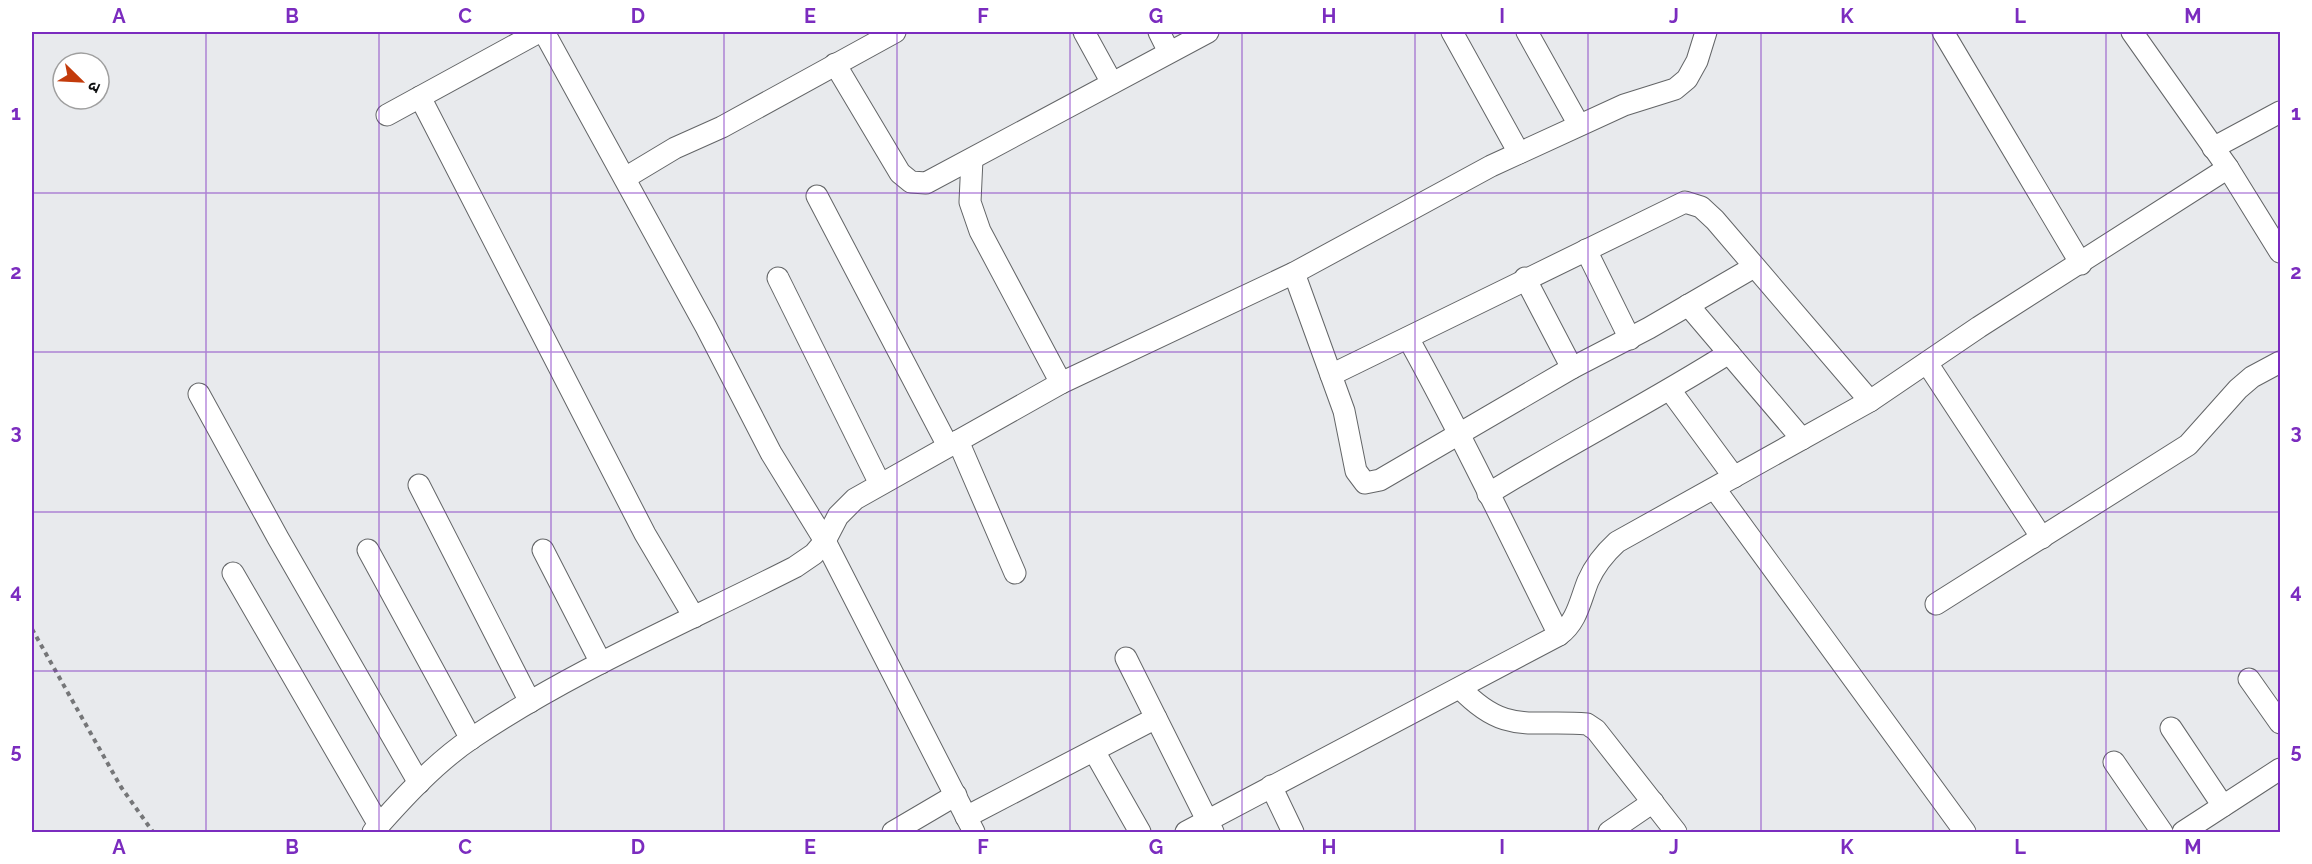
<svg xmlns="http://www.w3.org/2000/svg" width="2312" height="864" font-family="Raleway,'Noto Sans Devanagari',sans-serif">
<rect width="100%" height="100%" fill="#e8eaed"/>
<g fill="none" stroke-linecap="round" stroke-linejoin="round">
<g stroke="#636567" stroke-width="23">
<g id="minor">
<polyline points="544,32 706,327 771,453 825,541 974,832"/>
<polyline points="1084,32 1112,83"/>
<polyline points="1159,32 1169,52"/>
<polyline points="1452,32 1519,153"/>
<polyline points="1527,32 1579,125"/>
<polyline points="1943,32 2081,264"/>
<polyline points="2132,32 2228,168 2280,252"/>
<polyline points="835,64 900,173 911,182 926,183 1208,32"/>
<polyline points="420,97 645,534 694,617"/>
<polyline points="387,115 539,32"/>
<polyline points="2213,148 2280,112"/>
<polyline points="972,159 970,202 980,231 1061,383"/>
<polyline points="625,178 675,148 722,127 895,32"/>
<polyline points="817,196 948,446"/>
<polyline points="1586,250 1630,339"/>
<polyline points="1294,273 1344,411 1356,471 1365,483 1380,480 1572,368 1649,328 1754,267"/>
<polyline points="778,278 880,484"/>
<polyline points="1525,278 1572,368"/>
<polyline points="1688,305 1802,439"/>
<path d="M 1408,338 C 1462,436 1510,536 1559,635"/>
<polyline points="1927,363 2042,538"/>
<polyline points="1331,375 1685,202 1701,207 1715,220 1870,401"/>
<polyline points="1670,390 1734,477"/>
<polyline points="199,394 278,538 419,783"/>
<polyline points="958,441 1015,573"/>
<polyline points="419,485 530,702"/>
<polyline points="1715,489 1965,832"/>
<path d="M 1488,494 C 1567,445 1650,403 1729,353"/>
<polyline points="368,550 471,739"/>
<polyline points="543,550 601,663"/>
<polyline points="233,573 379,825"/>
<polyline points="1936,604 2188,445 2238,389 2252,377 2280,362"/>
<polyline points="1126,658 1213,832"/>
<polyline points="2249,679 2280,723"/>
<path d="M 1460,688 C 1506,736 1529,719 1587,724 L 1596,730 L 1676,832"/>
<polyline points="2171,728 2223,806"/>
<polyline points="1094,751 1140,832"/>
<polyline points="2114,762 2162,832"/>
<polyline points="1271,786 1293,832"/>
<polyline points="966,817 1156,718"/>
<path d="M 373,832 C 402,799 435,763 472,738 C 573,670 687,622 795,567 L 814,554 L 825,541 L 838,516 L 855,499 L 1061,383 L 1294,273 L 1491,166 L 1624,105 L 1675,89 L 1687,79 L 1697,61 L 1706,32"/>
<polyline points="893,832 956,795"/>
<path d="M 1186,832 L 1559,635 C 1577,622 1580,601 1588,581 C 1595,565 1605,553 1617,542 L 1870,401 L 1979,327 L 2228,168"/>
<polyline points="1609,832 1653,802"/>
<polyline points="2183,832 2280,769"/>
</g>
</g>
<polyline stroke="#757678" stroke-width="4" stroke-dasharray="4.5 4.5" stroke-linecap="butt" points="32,629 121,787 153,832"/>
<use href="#minor" stroke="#fff" stroke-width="21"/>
</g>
<path fill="none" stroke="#7b2cbf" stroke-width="1.5" stroke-opacity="0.55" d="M 206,32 L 206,832M 379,32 L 379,832M 551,32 L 551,832M 724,32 L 724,832M 897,32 L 897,832M 1070,32 L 1070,832M 1242,32 L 1242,832M 1415,32 L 1415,832M 1588,32 L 1588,832M 1761,32 L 1761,832M 1933,32 L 1933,832M 2106,32 L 2106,832M 32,193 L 2280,193M 32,352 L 2280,352M 32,512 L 2280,512M 32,671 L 2280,671"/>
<rect width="2312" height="864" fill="none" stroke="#ffffff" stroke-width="66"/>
<g transform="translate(81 81) rotate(114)"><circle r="28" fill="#ffffff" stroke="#9f9f9f" stroke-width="1.5"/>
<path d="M0-4.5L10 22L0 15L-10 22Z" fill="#c33b0b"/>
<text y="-9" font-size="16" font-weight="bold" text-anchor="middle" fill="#0e0f10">उ</text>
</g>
<rect x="33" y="33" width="2246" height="798" fill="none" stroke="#7b2cbf" stroke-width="2"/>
<g font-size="20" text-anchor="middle" font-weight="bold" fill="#7b2cbf">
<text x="119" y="23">A</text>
<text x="292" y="23">B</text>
<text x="465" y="23">C</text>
<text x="638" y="23">D</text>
<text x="810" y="23">E</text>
<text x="983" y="23">F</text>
<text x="1156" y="23">G</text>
<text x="1329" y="23">H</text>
<text x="1502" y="23">I</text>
<text x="1674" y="23">J</text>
<text x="1847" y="23">K</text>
<text x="2020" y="23">L</text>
<text x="2193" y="23">M</text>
<text x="16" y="120">1</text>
<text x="2296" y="120">1</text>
<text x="16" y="279">2</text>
<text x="2296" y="279">2</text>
<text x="16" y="439">3</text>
<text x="2296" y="439">3</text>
<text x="16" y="598">4</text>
<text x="2296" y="598">4</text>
<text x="16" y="758">5</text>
<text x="2296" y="758">5</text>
<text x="119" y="854">A</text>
<text x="292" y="854">B</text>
<text x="465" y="854">C</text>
<text x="638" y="854">D</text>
<text x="810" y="854">E</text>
<text x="983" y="854">F</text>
<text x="1156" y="854">G</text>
<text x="1329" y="854">H</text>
<text x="1502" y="854">I</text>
<text x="1674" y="854">J</text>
<text x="1847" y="854">K</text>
<text x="2020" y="854">L</text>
<text x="2193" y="854">M</text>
</g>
</svg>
